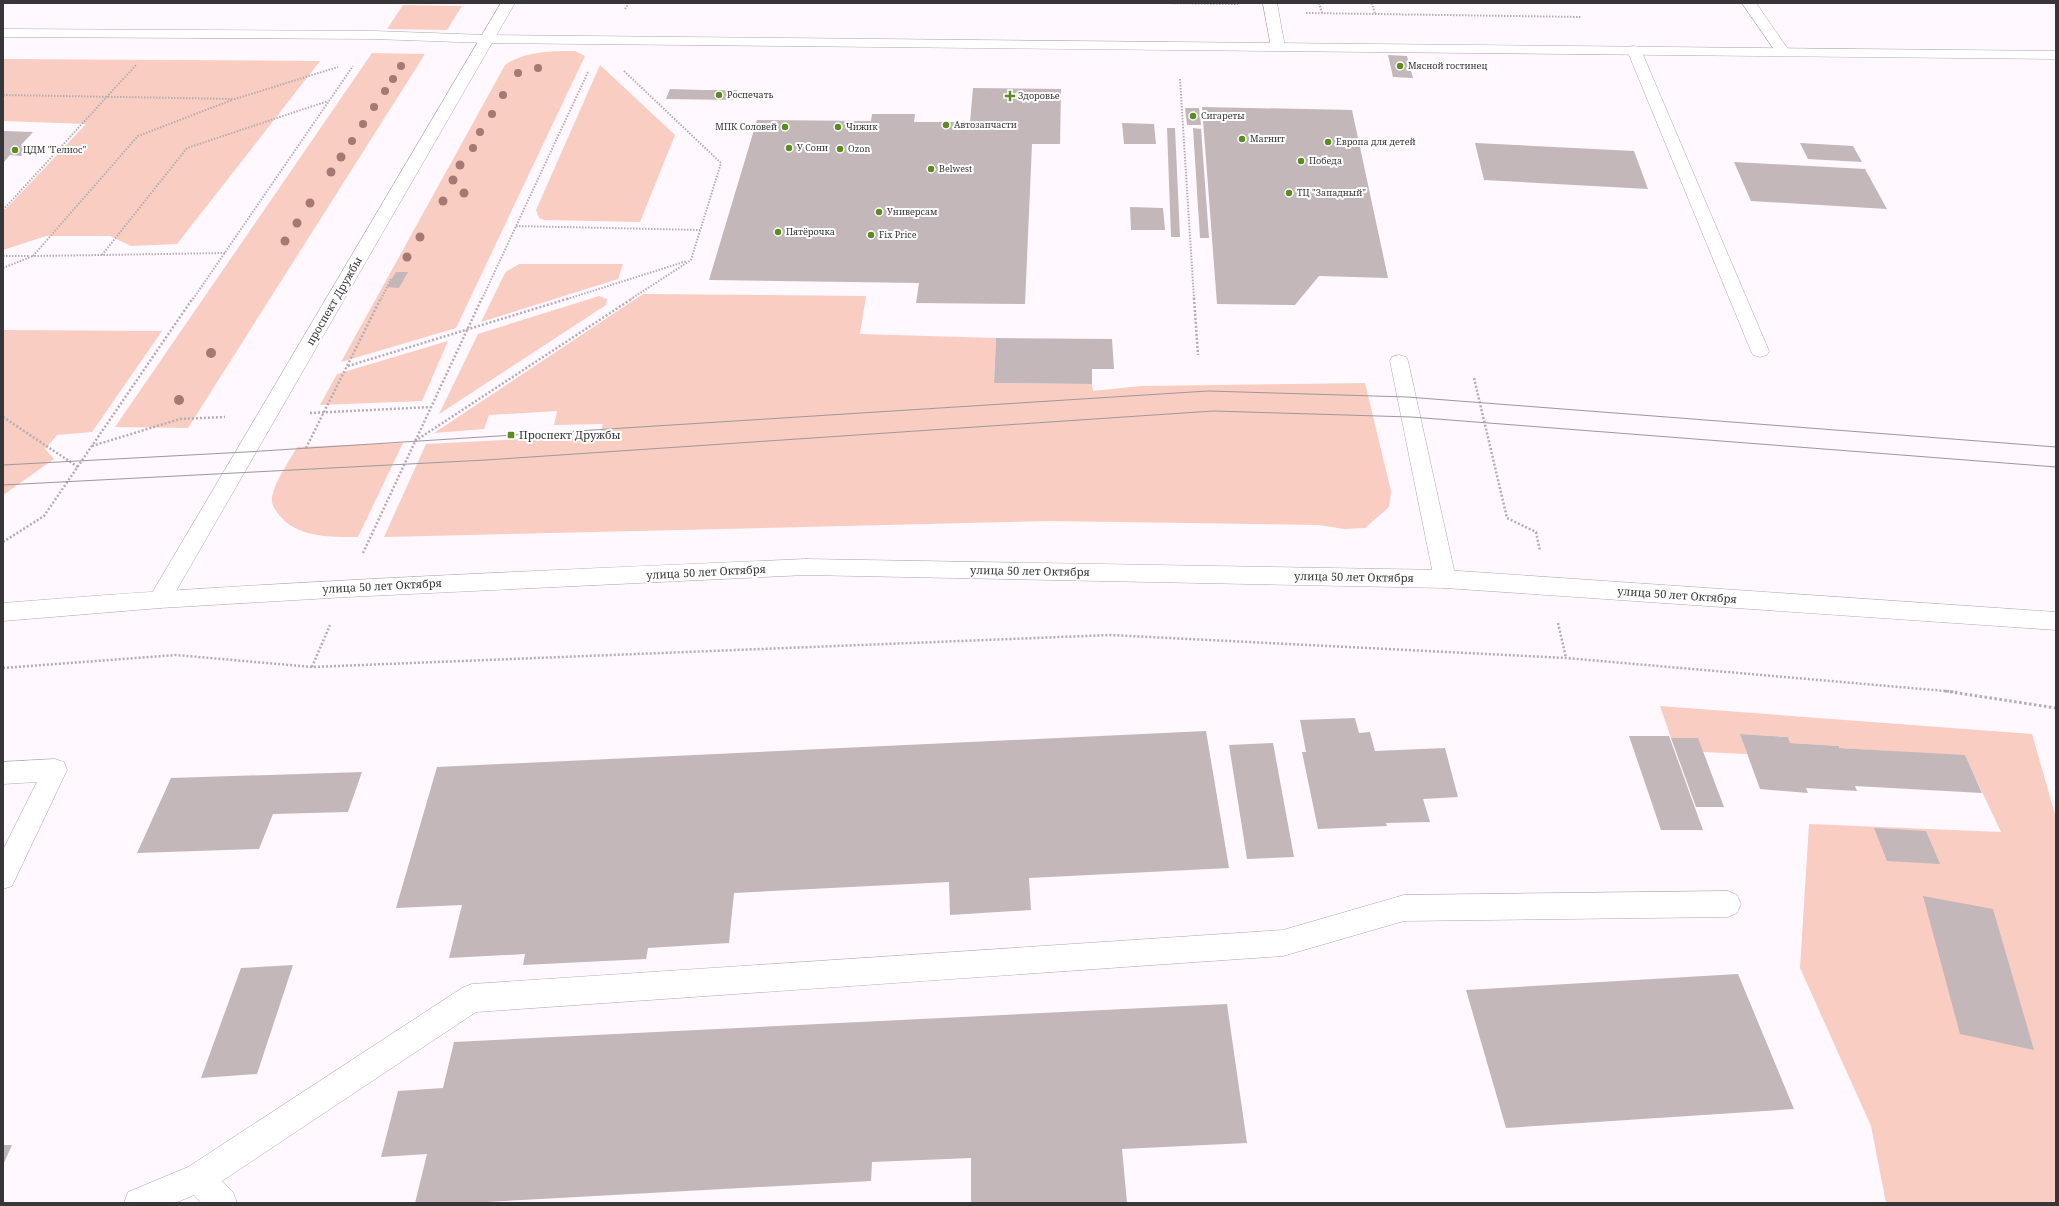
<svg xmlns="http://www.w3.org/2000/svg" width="2059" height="1206" font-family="'Noto Serif',serif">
<rect width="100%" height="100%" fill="#fff8fe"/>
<g fill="#facdc3">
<polygon points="403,5 462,6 447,30 387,29"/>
<path d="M 575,51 L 585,56 L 456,328 L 341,362 L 505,65 C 525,51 551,51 575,51 Z"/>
<polygon points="372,53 425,54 188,428 115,427"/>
<polygon points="3,59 320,61 177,244 131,246 110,236 46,236 3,250 3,212 86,124 3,121 3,101 5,99 3,98"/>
<polygon points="600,65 675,135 640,222 544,220 539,218 536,210"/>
<polygon points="519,264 623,264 618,279 481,322 504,275 507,271"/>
<polygon points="643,294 866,296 860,334 996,338 994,383 1092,384 1093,391 1141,386 1365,383 1391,491 1389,507 1365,528 1344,529 1319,525 1051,521 384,537 426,444 600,435 603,424 554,425 557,411 489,415 484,429 434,433"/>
<polygon points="599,296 607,299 606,305 439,414 478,334"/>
<polygon points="3,330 162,331 92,432 57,435 45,449 54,459 3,495"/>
<polygon points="448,341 422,401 320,405 337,374"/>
<path d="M 403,443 L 358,537 C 332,537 298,538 280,516 C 275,510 271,505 272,497 C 275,480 289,462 297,447 Z"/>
<polygon points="1660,706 2032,734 2056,818 2056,1203 1886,1203 1871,1126 1800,968 1809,824 2001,832 1965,756 1839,748 1838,746 1790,743 1788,737 1741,734 1747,754 1703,752 1697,738 1671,738"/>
</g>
<g fill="#c3b7ba">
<polygon points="1388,55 1407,56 1413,78 1393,77"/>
<polygon points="973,88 1061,89 1060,144 1032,144 1025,304 916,303 919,283 709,280 757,120 871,121 872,114 915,114 914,122 970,122"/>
<polygon points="670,89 704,90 737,90 735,100 666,99"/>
<polygon points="1202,107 1352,110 1388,278 1319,276 1295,305 1217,304"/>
<polygon points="1185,108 1199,108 1201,125 1187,125"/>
<polygon points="1122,123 1154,124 1156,144 1124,144"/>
<polygon points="1167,128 1175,128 1180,237 1171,237"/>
<polygon points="1193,128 1201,129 1209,238 1200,238"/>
<polygon points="3,131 33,132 21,145 32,145 21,156 10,155 3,163"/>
<polygon points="1475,143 1634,151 1648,189 1484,180"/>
<polygon points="1800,143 1853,146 1862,162 1808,159"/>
<polygon points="1734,162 1865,169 1887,209 1751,201"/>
<polygon points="1130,207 1163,208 1165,230 1131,230"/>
<polygon points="396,272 408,272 399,288 387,287"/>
<polygon points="996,338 1112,339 1114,369 1092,369 1092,384 994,383"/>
<polygon points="1355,718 1359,733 1370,732 1375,751 1445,748 1458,797 1423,799 1430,822 1386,823 1387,826 1318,829 1302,752 1306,752 1300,720"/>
<polygon points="1206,731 1229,868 1029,878 1031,910 950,915 949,882 734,893 729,943 648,948 646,959 523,965 525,954 449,958 462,905 396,908 437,767"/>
<polygon points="1740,734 1788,737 1790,743 1839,746 1839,748 1965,755 1982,793 1855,786 1857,791 1806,788 1808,793 1760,789"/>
<polygon points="1629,736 1669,736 1703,830 1661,830"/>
<polygon points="1671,738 1698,738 1724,807 1696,807"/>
<polygon points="1273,743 1294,857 1247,859 1229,745"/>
<polygon points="362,772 348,812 273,814 259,849 137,853 171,778"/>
<polygon points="1874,828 1926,831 1940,864 1887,861"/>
<polygon points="1923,896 1993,909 2034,1050 1960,1034"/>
<polygon points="293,965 257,1074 201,1078 241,968"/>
<polygon points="1738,974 1794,1109 1506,1128 1466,990"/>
<polygon points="1227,1004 1247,1143 1122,1149 1127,1203 971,1203 971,1158 872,1162 871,1181 467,1203 415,1203 427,1154 381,1157 398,1091 443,1088 454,1042"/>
<polygon points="3,1145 12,1145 3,1165"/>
</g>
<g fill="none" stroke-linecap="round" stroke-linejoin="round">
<g stroke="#aea6ae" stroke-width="1">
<g id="service">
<polygon points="1263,3 1277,3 1285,47 1283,50 1273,50 1271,47"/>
<polygon points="1742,3 1756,3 1790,52 1788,55 1778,55"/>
<polygon points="1634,46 1639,47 1641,50 1769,351 1767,355 1760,357 1753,355 1751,351 1627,50 1629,47"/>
<polygon points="1399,355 1406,357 1408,361 1456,579 1453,585 1445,588 1437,585 1434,579 1390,361 1392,357"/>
<polygon points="55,759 64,762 67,770 12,886 3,889 3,850 37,782 3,784 3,762"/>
<polygon points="1728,891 1737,895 1741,904 1737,913 1728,917 1404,921 1283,956 476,1012 222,1181 233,1192 237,1203 201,1203 194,1195 175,1203 124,1203 128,1192 188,1167 462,988 472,984 1283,930 1404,895"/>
</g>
</g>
<g stroke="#aea6ae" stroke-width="1">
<polygon id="minor" points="3,29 374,31 487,35 2056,51 2056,59 487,43 374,39 3,37"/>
</g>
<g stroke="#aea6ae" stroke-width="1">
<polygon id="secondary" points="501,3 515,3 168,605 160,608 152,605 149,599 152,593"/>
</g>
<g stroke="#aea6ae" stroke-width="1">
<path id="primary" d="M 806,559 L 1445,570 L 2056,612 L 2056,630 L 1445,588 L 806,575 L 347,597 L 160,608 L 3,621 L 3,603 C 270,581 538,571 806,559 Z"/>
</g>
<g stroke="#b4aeb3" stroke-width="2" stroke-dasharray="1.5 1.5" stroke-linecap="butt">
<polyline points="1162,3 1238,4"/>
<polyline points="1319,3 1322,13"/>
<polyline points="1372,3 1375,14"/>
<polyline points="625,9 629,3"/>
<polyline points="1306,13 1581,17"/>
<polyline points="624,71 721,163 691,260 631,299"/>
<polyline points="1180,79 1194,299"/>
<polyline points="3,95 235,99 338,67"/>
<polyline points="3,210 136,65"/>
<polyline points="516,226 700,230"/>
<polyline points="225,253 102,255 187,148 328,101"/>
<polyline points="102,255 33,256 138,136 232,100"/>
<polyline points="3,256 30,256"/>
<polyline points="3,268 33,256"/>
<polyline points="193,299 353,66"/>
<polyline points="381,299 391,279"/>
<polyline points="482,299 588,72"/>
<polyline points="567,299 687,261"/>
</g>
<g stroke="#b4aeb3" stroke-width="2.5" stroke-dasharray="2 2" stroke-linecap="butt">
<polyline points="1194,298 1198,355"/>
<polyline points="348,366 570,298"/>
<polyline points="1474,378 1507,518 1536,532 1540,551"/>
<polyline points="310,413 431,407"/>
<polyline points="3,417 78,467"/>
<polyline points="415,441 633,298"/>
<polyline points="92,446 180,419 225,417"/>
<polyline points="306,448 381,298"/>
<polyline points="3,542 44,516 193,298"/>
<polyline points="363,553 482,298"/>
<polyline points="1558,623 1566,658"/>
<polyline points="312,667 330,625"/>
<polyline points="3,668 176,655 312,667 1110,635 1566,658 1957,692"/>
</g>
<polyline stroke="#b4aeb3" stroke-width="3" stroke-dasharray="2.5 2.5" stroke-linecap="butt" points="1945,691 2056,708"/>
<use href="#service" fill="#fff" fill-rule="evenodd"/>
<use href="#minor" fill="#fff" fill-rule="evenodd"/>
<use href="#secondary" fill="#fff" fill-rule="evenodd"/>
<use href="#primary" fill="#fff" fill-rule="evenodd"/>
<g stroke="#9d989c" stroke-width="1">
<polyline points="3,465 246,452 1208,391 1407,397 2056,447"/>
<polyline points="3,485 486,460 1213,411 1411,417 2056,467"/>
</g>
</g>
<g fill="#a57973">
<circle cx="401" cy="66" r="4"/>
<circle cx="538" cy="68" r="4"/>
<circle cx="518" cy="73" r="4"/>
<circle cx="393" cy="79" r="4"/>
<circle cx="385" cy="91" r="4"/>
<circle cx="503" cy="95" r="4"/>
<circle cx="374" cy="107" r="4"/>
<circle cx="492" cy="114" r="4"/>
<circle cx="363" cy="124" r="4"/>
<circle cx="480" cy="132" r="4"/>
<circle cx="352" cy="141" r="4"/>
<circle cx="473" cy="148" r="4"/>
<circle cx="341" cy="157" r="4.5"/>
<circle cx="460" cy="165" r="4.5"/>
<circle cx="331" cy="172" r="4.5"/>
<circle cx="453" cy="180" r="4.5"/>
<circle cx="464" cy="193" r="4.5"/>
<circle cx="443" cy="201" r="4.5"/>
<circle cx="310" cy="203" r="4.5"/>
<circle cx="297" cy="223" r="4.5"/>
<circle cx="420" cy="237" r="4.5"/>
<circle cx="285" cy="241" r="4.5"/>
<circle cx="407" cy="257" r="4.5"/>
<circle cx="211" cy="353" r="5"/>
<circle cx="179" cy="400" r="5"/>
</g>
<g fill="#5c8c21" stroke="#fff" stroke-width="1.5">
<circle cx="1400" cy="66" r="4"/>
<circle cx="719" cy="95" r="4"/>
<path d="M1008 90h4v4h4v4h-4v4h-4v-4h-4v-4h4z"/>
<circle cx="1193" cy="116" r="4"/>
<circle cx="946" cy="125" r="4"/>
<circle cx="785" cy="127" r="4"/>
<circle cx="838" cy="127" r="4"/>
<circle cx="1242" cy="139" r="4"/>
<circle cx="1328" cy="142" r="4"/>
<circle cx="789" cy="148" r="4"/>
<circle cx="840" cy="149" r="4"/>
<circle cx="15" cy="150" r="4"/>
<circle cx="1301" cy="161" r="4"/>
<circle cx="931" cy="169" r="4"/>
<circle cx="1289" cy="193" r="4"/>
<circle cx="879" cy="212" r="4"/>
<circle cx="778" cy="232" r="4"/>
<circle cx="871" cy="235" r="4"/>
<rect x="507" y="431" width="8" height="8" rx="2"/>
</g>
<g text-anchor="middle" stroke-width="4" stroke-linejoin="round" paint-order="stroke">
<g font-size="9" fill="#393639" stroke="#fff" text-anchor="start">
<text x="1408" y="69">Мясной гостинец</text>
<text x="727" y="98">Роспечать</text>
<text x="1018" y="99">Здоровье</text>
<text x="1201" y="119">Сигареты</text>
<text x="954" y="128">Автозапчасти</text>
<text x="777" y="130" text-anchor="end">МПК Соловей</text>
<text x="846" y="130">Чижик</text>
<text x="1250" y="142">Магнит</text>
<text x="1336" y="145">Европа для детей</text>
<text x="797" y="151">У Сони</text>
<text x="848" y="152">Ozon</text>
<text x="23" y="153">ЦДМ "Гелиос"</text>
<text x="1309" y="164">Победа</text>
<text x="939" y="172">Belwest</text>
<text x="1297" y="196">ТЦ "Западный"</text>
<text x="887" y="215">Универсам</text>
<text x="786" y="235">Пятёрочка</text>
<text x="879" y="238">Fix Price</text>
</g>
<g font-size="11" fill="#393639" stroke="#fff">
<text transform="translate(334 301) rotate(-60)" y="4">проспект Дружбы</text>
<text transform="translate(1030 571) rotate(1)" y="4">улица 50 лет Октября</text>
<text transform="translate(706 572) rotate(-3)" y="4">улица 50 лет Октября</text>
<text transform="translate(1354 577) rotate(1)" y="4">улица 50 лет Октября</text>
<text transform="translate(382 586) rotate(-3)" y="4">улица 50 лет Октября</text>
<text transform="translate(1677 595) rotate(4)" y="4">улица 50 лет Октября</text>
</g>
<g font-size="11" fill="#393639" stroke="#fff" text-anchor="start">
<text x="519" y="439">Проспект Дружбы</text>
</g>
</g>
<rect width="2059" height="1206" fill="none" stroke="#393639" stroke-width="8"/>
</svg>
